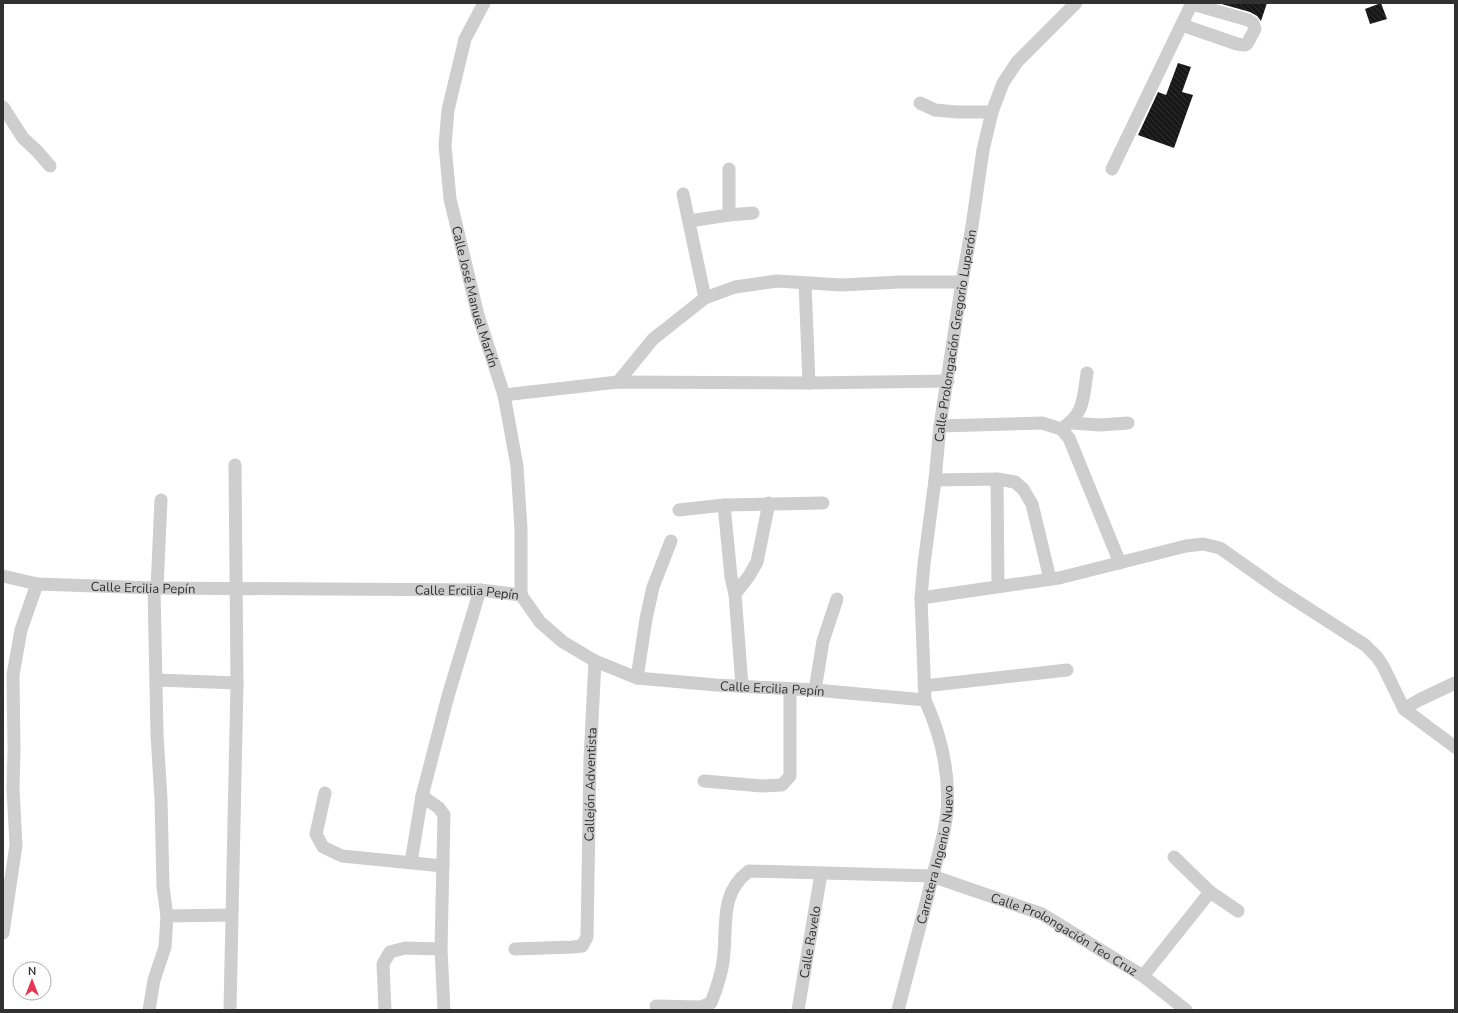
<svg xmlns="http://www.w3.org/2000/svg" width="1458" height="1013" font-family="'Nunito Sans',sans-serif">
<defs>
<pattern id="building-back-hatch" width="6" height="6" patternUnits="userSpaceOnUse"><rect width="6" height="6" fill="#181818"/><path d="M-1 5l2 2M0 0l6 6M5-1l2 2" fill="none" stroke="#313131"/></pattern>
</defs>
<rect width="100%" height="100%" fill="#fff"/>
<g fill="url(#building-back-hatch)">
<polygon points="1218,3 1267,3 1261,21 1257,16 1250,12"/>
<polygon points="1381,3 1387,19 1370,24 1365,9"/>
<polygon points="1178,63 1191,67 1182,92 1193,95 1174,148 1138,135 1158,92 1166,95"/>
</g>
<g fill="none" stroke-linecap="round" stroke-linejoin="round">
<g stroke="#cecece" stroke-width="13">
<path id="s1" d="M 484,3 L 465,39 L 448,110 L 445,145 L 450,199 L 478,315 L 504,395 L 517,466 L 521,529 L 521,595"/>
<polyline points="1182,25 1237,44 1245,45 1247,44 1255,29 1253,23 1248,20 1192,4"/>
<polyline points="920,103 935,110 957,112 992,112"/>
<polyline points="3,107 23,138 37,151 50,166"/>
<polyline points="729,169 729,215"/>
<polyline points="1112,169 1192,3"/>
<polyline points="683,194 705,298"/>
<polyline points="689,221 729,215 753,213"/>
<polyline points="805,283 809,383"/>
<polyline points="618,382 653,339 705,298 735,287 777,281 842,285 900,282 962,282"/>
<polyline points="504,395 618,382 809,383 948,381"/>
<polyline points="1072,423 1100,425 1128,423"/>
<polyline points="940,426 1042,423 1061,429 1069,438 1120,563"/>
<path d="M 1061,429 C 1085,414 1083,398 1087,373"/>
<polyline points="997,479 998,586"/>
<polyline points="935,480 997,479 1015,482 1023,489 1032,504 1050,579"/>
<polyline points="724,505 731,577 735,594"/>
<polyline points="679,510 724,505 823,503"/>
<path id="s2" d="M 3,576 L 37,584 L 154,588 L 480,590 L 521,595 L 540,622 L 563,642 L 595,661 L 637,678 L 716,685 L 815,690 L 925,700"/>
<polyline points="157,588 161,500"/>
<polyline points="921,598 1059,578 1186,546 1203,544 1220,548 1278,589 1365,645 1377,657 1383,666 1404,709 1455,747"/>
<polyline points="637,678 646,619 653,587 671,541"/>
<polyline points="156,680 237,683"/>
<polyline points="742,686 735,594 749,576 757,562 769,503"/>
<polyline points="924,686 1067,670"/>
<polyline points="815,690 823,641 837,599"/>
<polyline points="1404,709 1419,700 1455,683"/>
<polyline points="704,781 762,786 782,785 790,776 790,689"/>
<polyline points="325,793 316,834 323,847 342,856 443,866"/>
<polyline points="422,796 439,808 444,815 441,949 444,1010"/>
<polyline points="411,862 422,796 448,696 480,590"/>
<polyline points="1210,892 1238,911"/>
<polyline points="167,916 231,915"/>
<polyline points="3,933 16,845 13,789 14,750 13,675 21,630 37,584"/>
<path id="s3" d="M 515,949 L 573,947 L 582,946 L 587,937 L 590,759 L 595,661"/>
<polyline points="1143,976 1210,892 1174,857"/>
<path id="s4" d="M 656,1006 L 701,1007 L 711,1003 C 716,990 721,976 723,962 C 728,928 718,894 749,871 L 932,876 L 1042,914 L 1143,976 L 1186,1010"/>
<polyline points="149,1010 154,980 165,947 167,916 163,887 161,799 157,735 154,588"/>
<polyline points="230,1010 237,683 235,465"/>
<polyline points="385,1010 383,964 390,952 405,948 441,949"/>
<path id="s5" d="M 798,1010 L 821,874"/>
<path id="s6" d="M 898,1010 C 908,972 918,933 928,895 C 934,868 944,840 947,812 C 950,773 941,735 925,700 L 921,598 L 924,564 L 935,480 L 940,426 L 962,282 L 972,226 L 983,150 L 992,112 L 1003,83 L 1017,62 L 1076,3"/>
</g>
</g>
<g text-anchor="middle" stroke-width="4" stroke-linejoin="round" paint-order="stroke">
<g font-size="13" fill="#313131" stroke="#fff">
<text dy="5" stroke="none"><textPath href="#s1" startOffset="304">Calle José Manuel Martín</textPath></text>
<text dy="5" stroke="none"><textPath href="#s6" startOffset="686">Calle Prolongación Gregorio Luperón</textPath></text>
<text dy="5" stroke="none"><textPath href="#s2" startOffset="141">Calle Ercilia Pepín</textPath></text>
<text dy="5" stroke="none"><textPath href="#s2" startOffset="465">Calle Ercilia Pepín</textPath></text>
<text dy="5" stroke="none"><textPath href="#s2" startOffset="801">Calle Ercilia Pepín</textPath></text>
<text dy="5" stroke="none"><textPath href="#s3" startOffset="230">Callejón Adventista</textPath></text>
<text dy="5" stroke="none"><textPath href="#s6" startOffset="160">Carretera Ingenio Nuevo</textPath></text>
<text dy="5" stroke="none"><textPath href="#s4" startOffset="525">Calle Prolongación Teo Cruz</textPath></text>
<text dy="5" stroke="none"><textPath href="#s5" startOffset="69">Calle Ravelo</textPath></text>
</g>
</g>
<rect width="1458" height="1013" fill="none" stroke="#313131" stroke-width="8"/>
<g transform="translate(32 981)"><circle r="19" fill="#ffffff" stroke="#adadad"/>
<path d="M0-3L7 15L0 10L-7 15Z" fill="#e73555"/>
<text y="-6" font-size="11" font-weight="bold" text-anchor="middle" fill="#313131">N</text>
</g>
</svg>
